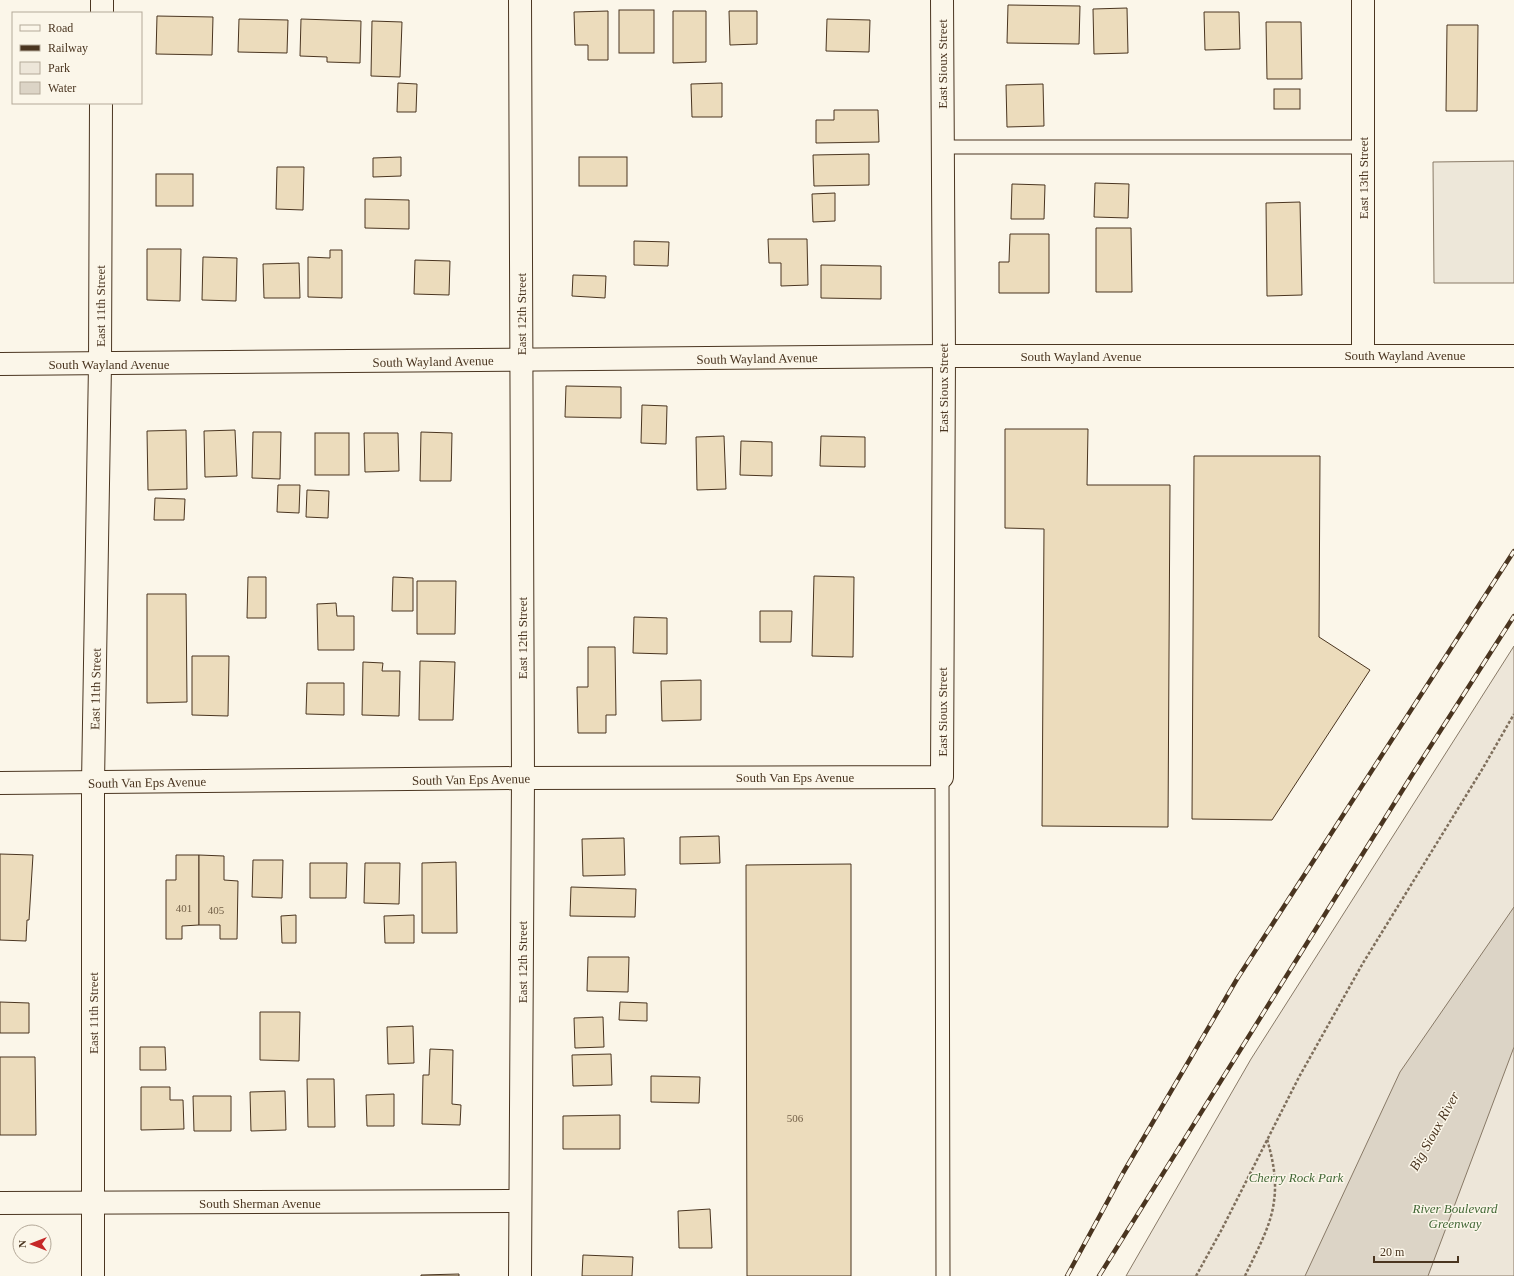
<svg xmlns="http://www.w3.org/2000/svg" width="1514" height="1276" font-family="'Times New Roman',serif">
<rect width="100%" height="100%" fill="#fbf6e9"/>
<polygon fill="#ede6d9" stroke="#887966" points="1514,646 1514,1276 1126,1276 1251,1059"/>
<polygon fill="#ede7d9" stroke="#887966" points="1514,161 1514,283 1434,283 1433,162"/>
<polygon fill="#dcd4c6" stroke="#887966" points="1514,907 1514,1047 1428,1276 1305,1276 1400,1072"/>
<g fill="#ecdcbc" stroke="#4a3520">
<polygon points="1008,5 1080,6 1079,44 1007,43"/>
<polygon points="1127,8 1128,53 1094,54 1093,9"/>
<rect x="619" y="10" width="35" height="43"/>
<polygon points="608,11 608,60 588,60 588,45 575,45 574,12"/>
<polygon points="673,11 706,11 706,62 673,63"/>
<polygon points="729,11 757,11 757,44 730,45"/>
<polygon points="1204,12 1239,12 1240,49 1205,50"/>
<polygon points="157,16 213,17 212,55 156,54"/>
<polygon points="239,19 288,20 287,53 238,52"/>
<polygon points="301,19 361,21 360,63 327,62 327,57 300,56"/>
<polygon points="827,19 870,20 869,52 826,51"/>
<polygon points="372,21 402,22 400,77 371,76"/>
<polygon points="1266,22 1301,22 1302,79 1267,79"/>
<polygon points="1447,25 1478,25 1477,111 1446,111"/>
<polygon points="398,83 417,84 416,112 397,112"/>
<polygon points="722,83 722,117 692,117 691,84"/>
<polygon points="1043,84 1044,126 1007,127 1006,85"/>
<rect x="1274" y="89" width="26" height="20"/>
<polygon points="834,110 878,110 879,142 816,143 816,120 834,120"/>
<polygon points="869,154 869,185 814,186 813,155"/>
<polygon points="401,157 401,176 373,177 373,158"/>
<rect x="579" y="157" width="48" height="29"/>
<polygon points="277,167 304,167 303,210 276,209"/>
<rect x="156" y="174" width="37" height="32"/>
<polygon points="1095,183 1129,184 1128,218 1094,217"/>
<polygon points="1012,184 1045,185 1044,219 1011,219"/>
<polygon points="835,193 835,221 813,222 812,194"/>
<polygon points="365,199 409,200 409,229 365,228"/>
<polygon points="1300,202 1302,295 1267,296 1266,203"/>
<polygon points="1096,228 1131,228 1132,292 1096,292"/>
<polygon points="1010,234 1049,234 1049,293 999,293 999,262 1009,262"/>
<polygon points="768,239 807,239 808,285 781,286 781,263 769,263"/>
<polygon points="634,241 669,242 668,266 634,265"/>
<polygon points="147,249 181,249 180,301 147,300"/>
<polygon points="330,250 342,250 342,298 308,297 308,257 330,258"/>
<polygon points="203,257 237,258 236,301 202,300"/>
<polygon points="415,260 450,261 449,295 414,294"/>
<polygon points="299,263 300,298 264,298 263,264"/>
<polygon points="821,265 881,266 881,299 821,298"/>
<polygon points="573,275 606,276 605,298 572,296"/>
<polygon points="566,386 621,387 621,418 565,417"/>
<polygon points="642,405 667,406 666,444 641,443"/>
<polygon points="1005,429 1088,429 1087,485 1170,485 1168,827 1042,826 1044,529 1005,528"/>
<polygon points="186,430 187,489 148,490 147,431"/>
<polygon points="235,430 237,476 205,477 204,431"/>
<polygon points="253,432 281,432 280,479 252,478"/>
<polygon points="421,432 452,433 451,481 420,481"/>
<rect x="315" y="433" width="34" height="42"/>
<polygon points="364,433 398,433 399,471 365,472"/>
<polygon points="724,436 726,489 697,490 696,437"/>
<polygon points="821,436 865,437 865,467 820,466"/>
<polygon points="741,441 772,442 772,476 740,475"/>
<polygon points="1194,456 1320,456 1319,637 1370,670 1272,820 1192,819"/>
<polygon points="278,485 300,485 299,513 277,512"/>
<polygon points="307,490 329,491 328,518 306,517"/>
<polygon points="155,498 185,499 184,520 154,520"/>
<polygon points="814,576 854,577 853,657 812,656"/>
<polygon points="248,577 266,577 266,618 247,618"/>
<polygon points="393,577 413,578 413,611 392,611"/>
<polygon points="417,581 456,581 455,634 417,634"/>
<polygon points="147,594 186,594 187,702 147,703"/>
<polygon points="336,603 337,616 354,616 354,650 318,650 317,604"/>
<polygon points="760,611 792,611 791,642 760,642"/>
<polygon points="634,617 667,618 667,654 633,653"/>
<polygon points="588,647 615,647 616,715 606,715 606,733 578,733 577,687 588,687"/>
<polygon points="192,656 229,656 228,716 192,715"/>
<polygon points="420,661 455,662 453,720 419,720"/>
<polygon points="363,662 383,663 382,671 400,671 399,716 362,715"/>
<polygon points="701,680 701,720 662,721 661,681"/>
<polygon points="307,683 344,683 344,715 306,714"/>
<polygon points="719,836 720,863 680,864 680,837"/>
<polygon points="624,838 625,875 583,876 582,839"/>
<polygon points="0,854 33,855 29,920 27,920 26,941 0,940"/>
<polygon points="176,855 199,855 199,925 182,926 182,939 166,939 166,880 176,880"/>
<polygon points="199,855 224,856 224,880 238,881 237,939 220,939 220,925 199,925"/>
<polygon points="253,860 283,860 282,898 252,897"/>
<polygon points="456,862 457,933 422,933 422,863"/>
<polygon points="310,863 347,863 346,898 310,898"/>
<polygon points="365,863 400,863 399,904 364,903"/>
<polygon points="851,864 851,1276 747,1276 746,865"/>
<polygon points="571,887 636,889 635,917 570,916"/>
<polygon points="296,915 296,943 282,943 281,916"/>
<polygon points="414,915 414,943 385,943 384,916"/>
<polygon points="588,957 629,957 628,992 587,991"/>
<polygon points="0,1002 29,1003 29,1033 0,1033"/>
<polygon points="620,1002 647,1003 647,1021 619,1020"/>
<polygon points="260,1012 300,1012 299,1061 260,1060"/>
<polygon points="603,1017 604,1047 575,1048 574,1018"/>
<polygon points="413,1026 414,1063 388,1064 387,1027"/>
<polygon points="140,1047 165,1047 166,1070 140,1070"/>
<polygon points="430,1049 453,1050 452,1104 461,1105 460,1125 422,1124 423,1075 429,1075"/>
<polygon points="611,1054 612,1085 573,1086 572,1055"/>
<polygon points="0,1057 35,1057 36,1135 0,1135"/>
<polygon points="651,1076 700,1077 699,1103 651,1102"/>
<polygon points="307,1079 334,1079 335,1127 308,1127"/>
<polygon points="141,1087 170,1087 170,1100 183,1100 184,1129 141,1130"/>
<polygon points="285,1091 286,1130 251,1131 250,1092"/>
<polygon points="394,1094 394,1126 367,1126 366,1095"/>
<polygon points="193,1096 231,1096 231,1131 194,1131"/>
<polygon points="620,1115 620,1149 563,1149 563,1116"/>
<polygon points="710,1209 712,1248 679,1248 678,1211"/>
<polygon points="583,1255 633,1257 632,1276 582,1276"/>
<polygon points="459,1274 459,1276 421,1276 421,1275"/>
</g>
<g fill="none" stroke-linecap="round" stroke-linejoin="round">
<g stroke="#4a3520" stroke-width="15">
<g id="lane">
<polyline points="942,147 1363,147"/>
<polyline points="942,777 943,1276"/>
</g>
</g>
<g stroke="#4a3520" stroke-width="24">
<g id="street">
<polyline points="1363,0 1363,355"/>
<polyline points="102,13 102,0"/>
<polyline points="0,364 944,356 1514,356"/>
<polyline points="0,783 523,778 942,777 944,356 942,0"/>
<polyline points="0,1203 520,1201"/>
<polyline points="93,1276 93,783 100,364 101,103"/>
</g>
</g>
<g stroke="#4a3520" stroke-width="24">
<polyline id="secondary" points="520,1276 523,778 520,0"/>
</g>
<g stroke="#7f6f5c" stroke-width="2.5" stroke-dasharray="3 2" stroke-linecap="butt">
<polyline points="1196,1276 1222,1229 1299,1077 1363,963 1483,768 1514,714"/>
<path d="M 1245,1276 C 1256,1252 1271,1227 1274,1201 C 1277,1180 1273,1160 1267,1139"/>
</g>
<use href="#lane" stroke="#fbf6e9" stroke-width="13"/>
<use href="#street" stroke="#fbf6e9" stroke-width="22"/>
<use href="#secondary" stroke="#fbf6e9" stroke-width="22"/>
<g stroke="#4a3520" stroke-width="4.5">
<g id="rail">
<polyline points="1067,1276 1123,1173 1237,979 1514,551"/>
<polyline points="1099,1276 1412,775 1514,616"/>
</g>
</g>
<use href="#rail" stroke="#fbf6e9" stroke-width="3" stroke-dasharray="9" stroke-linecap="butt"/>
</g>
<g text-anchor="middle" stroke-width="3" stroke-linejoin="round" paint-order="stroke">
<g font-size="11" fill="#725f47">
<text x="184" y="912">401</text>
<text x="216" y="914">405</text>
<text x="795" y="1122">506</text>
</g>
<g font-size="13" fill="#4a3520" stroke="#fbf6e9">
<text transform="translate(942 64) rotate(-90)" y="5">East Sioux Street</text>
<text transform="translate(1363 178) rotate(-90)" y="5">East 13th Street</text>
<text transform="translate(100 306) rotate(-90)" y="5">East 11th Street</text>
<text transform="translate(521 314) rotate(-90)" y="5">East 12th Street</text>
<text x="1405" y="360">South Wayland Avenue</text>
<text x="1081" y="361">South Wayland Avenue</text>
<text transform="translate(757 358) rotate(-1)" y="5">South Wayland Avenue</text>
<text transform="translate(433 361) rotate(-1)" y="5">South Wayland Avenue</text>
<text x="109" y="369">South Wayland Avenue</text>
<text transform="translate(943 388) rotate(-90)" y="5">East Sioux Street</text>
<text transform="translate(522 638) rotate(-90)" y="5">East 12th Street</text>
<text transform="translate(95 689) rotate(-89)" y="5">East 11th Street</text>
<text transform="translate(942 712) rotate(-90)" y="5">East Sioux Street</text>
<text x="795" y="782">South Van Eps Avenue</text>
<text transform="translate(471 779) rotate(-1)" y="5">South Van Eps Avenue</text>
<text transform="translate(147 782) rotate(-1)" y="5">South Van Eps Avenue</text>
<text transform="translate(522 962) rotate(-90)" y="5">East 12th Street</text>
<text transform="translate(93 1013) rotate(-90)" y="5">East 11th Street</text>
<text x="260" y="1208">South Sherman Avenue</text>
</g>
<g font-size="13" font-style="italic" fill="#436837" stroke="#fbf6e9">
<text x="1296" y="1182">Cherry Rock Park</text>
<text x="1455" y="1213">River Boulevard<tspan x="1455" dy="15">Greenway</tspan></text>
</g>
<g font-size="14" font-style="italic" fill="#4a3520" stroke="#fbf6e9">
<text transform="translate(1434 1131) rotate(-61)" y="5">Big Sioux River</text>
</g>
</g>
<rect x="12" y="12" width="130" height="92" fill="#fbf6e9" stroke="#b4a999"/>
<rect x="20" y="25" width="20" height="6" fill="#fbf6e9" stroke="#b4a999"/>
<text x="48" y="32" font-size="12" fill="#4a3520">Road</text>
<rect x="20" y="45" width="20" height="6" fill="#4a3520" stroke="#b4a999"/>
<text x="48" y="52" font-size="12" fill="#4a3520">Railway</text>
<rect x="20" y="62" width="20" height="12" fill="#ede6d9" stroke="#b4a999"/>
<text x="48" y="72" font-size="12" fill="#4a3520">Park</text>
<rect x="20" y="82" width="20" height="12" fill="#dcd4c6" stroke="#b4a999"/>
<text x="48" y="92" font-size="12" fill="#4a3520">Water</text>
<g transform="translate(32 1244) rotate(270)"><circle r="19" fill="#fbf6e9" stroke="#b4a999"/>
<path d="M0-3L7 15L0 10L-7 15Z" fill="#c62828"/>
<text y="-6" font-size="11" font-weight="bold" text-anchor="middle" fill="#4a3520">N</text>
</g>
<path d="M1374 1256v6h84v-6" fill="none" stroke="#4a3520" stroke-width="2"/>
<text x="1380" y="1256" font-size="12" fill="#4a3520" stroke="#fbf6e9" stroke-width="3" paint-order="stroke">20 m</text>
</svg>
